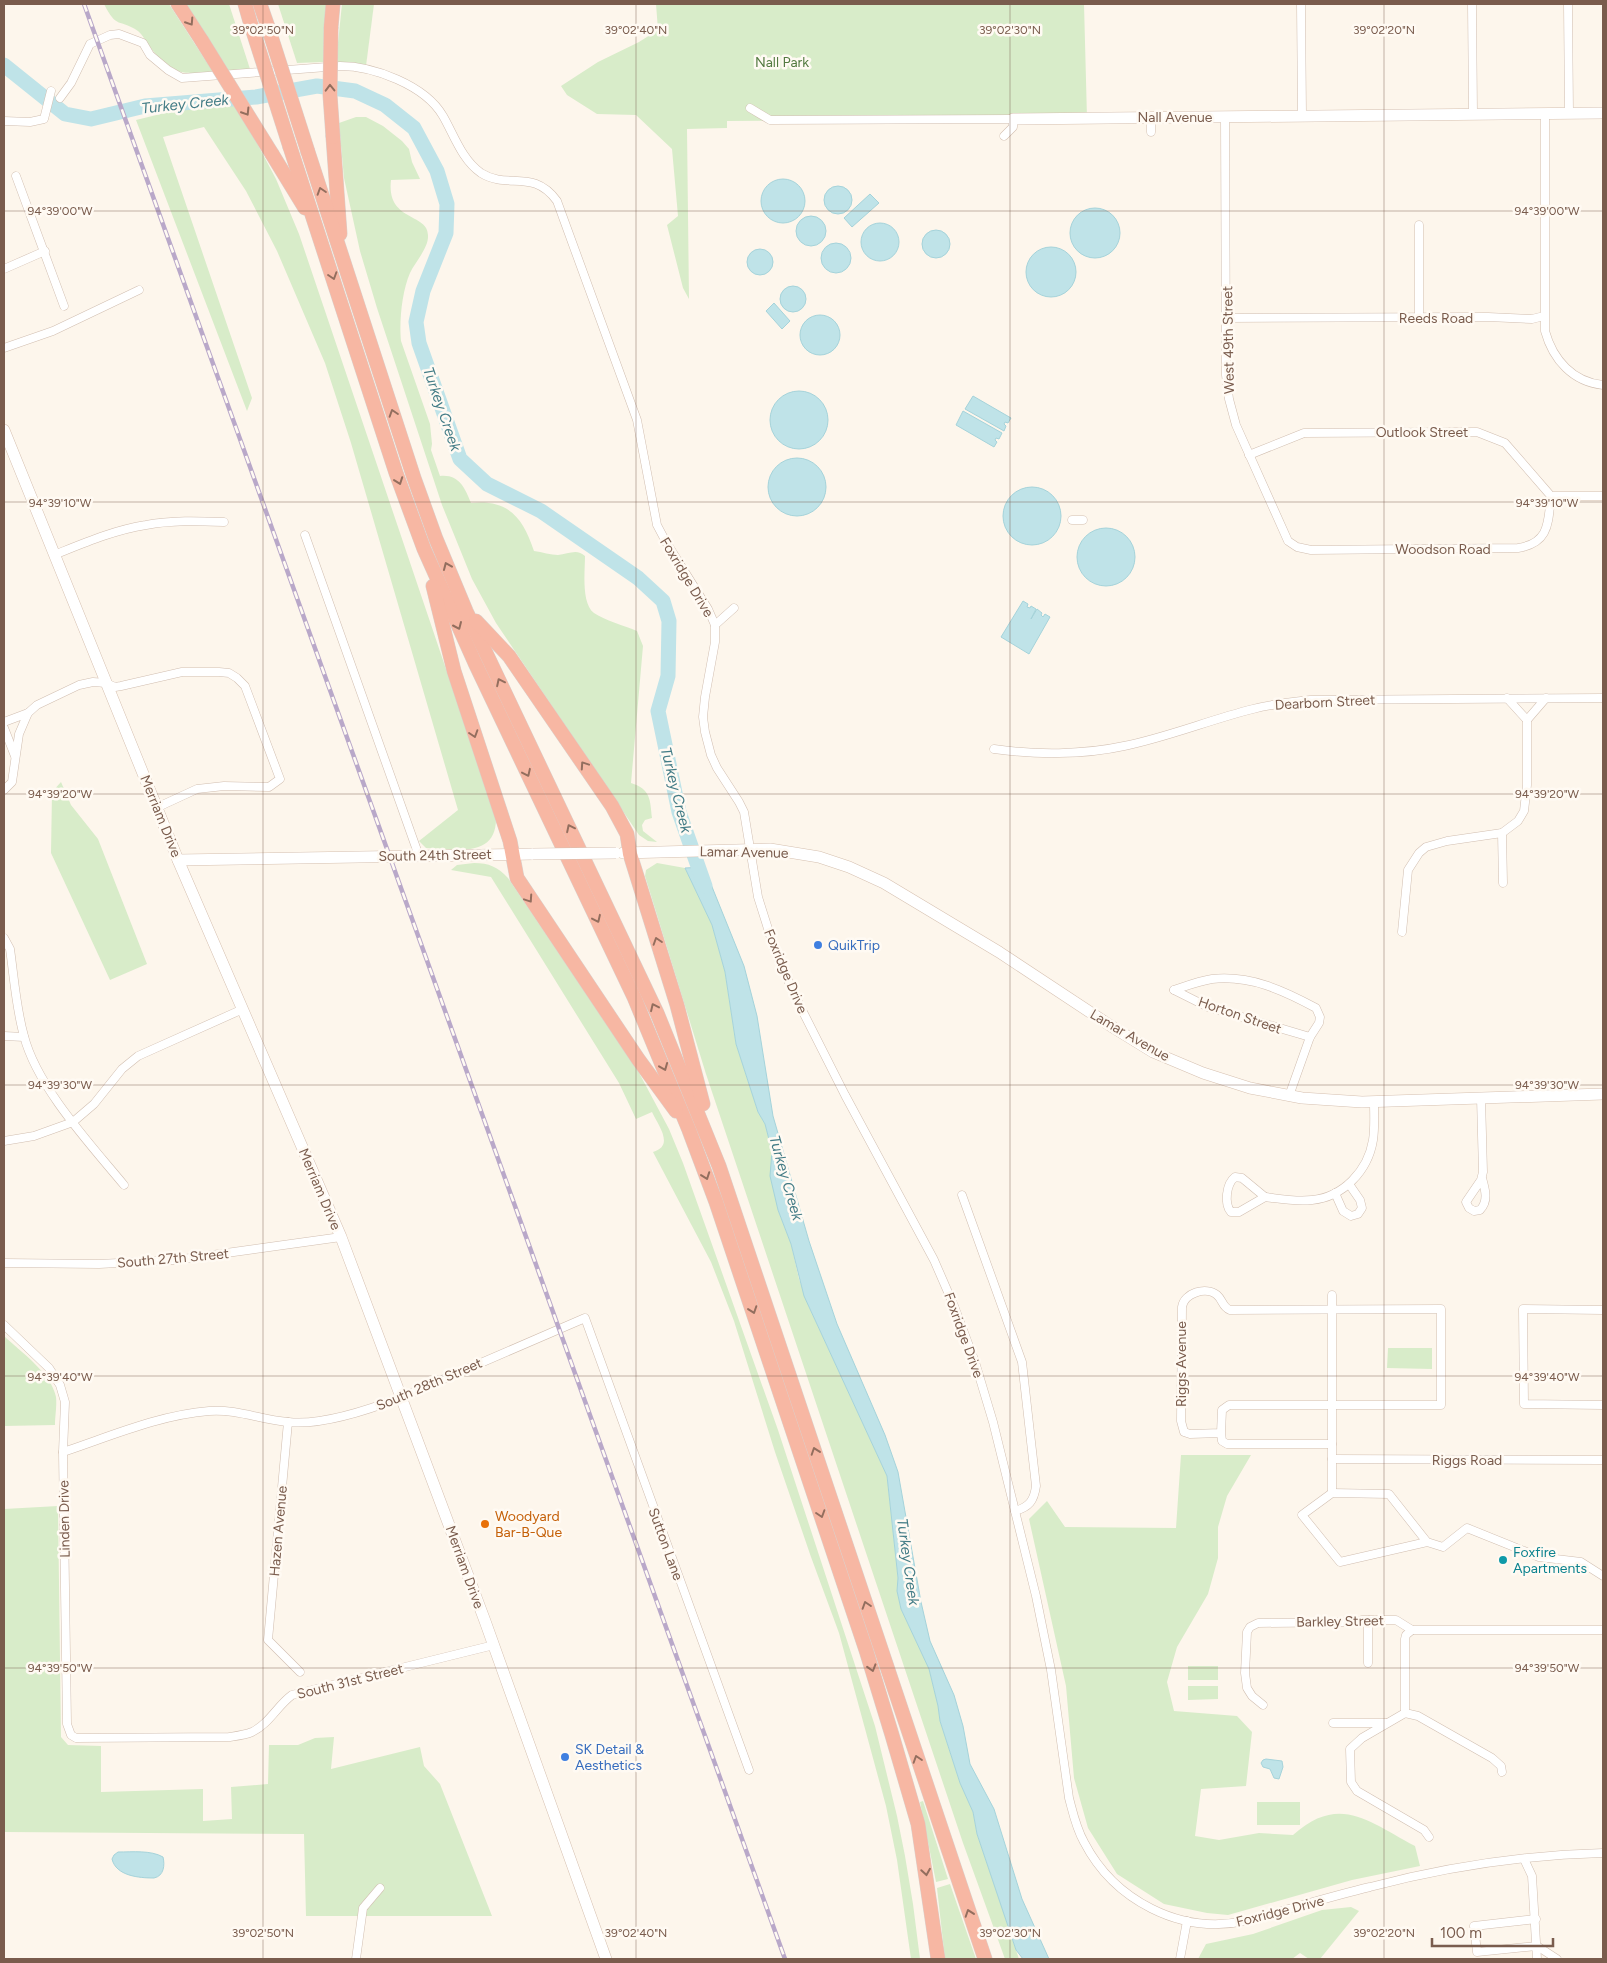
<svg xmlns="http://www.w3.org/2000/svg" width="1607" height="1963" font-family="Figtree,sans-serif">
<rect width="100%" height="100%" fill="#fdf6ec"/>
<g fill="#d8ecc9">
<path d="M 104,4 L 169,4 L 213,72 C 181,75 170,74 150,47 C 146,42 143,35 138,31 C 119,18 117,30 104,4 Z"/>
<polygon points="184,4 229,4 250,69 227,71"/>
<polygon points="278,4 328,4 324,62 297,63"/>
<polygon points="342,4 374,4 366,66 336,62"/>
<polygon points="656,4 1084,4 1087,118 727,121 727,128 687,129 689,299 683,288 667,225 678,216 672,149 636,115 597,114 567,95 561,86 598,62 639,42 658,30"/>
<path d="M 234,105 L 250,130 L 276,179 L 299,234 L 496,817 C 497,859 455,849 426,848 L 419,841 L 458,810 L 351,443 L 325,363 L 277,251 L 246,191 L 204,127 L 163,137 L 252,398 L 247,411 L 136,120 L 177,110 Z"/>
<path d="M 356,117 L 366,117 L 383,126 L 402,141 L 409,149 L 412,162 L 420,179 L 391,180 C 386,222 428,213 428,235 C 429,248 415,262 410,273 C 402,291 399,322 401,341 L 430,424 L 432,444 L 431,450 L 440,476 C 459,474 465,488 471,503 C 509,499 523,518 534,551 C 542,552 551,555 558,555 C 568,554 577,548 585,556 C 585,571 581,603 594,613 C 604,620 625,626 637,631 L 643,646 L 631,783 C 651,789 650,800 652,818 L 645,820 L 642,825 L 643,831 L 657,842 L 648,841 L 639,835 L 496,623 L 472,579 L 442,505 L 377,308 L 360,251 L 344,178 L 339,123 Z"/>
<polygon points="61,782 71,805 98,839 147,964 110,980 51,853 52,792"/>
<path d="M 474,863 C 489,863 498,867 508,878 L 637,1069 L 669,1129 L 683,1163 L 778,1430 L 875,1726 L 897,1816 L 905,1856 L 913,1904 L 920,1959 L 911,1959 L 897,1860 L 886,1806 L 839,1633 L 811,1557 L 775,1452 L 734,1321 L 711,1262 L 653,1152 C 675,1146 658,1125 652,1112 L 636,1119 L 619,1083 L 491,877 L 451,870 L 457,865 Z"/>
<polygon points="657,863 685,868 712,925 725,972 736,1044 758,1112 765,1124 772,1151 778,1210 791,1244 799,1279 809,1307 887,1476 898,1578 897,1591 901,1609 929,1669 938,1706 940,1721 960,1783 973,1812 977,1834 1019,1959 1005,1959 963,1843 706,1074 645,876 646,870"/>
<path d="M 4,1336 C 20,1351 52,1374 56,1397 C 57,1406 55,1416 55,1425 L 4,1426 Z"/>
<polygon points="1388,1348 1432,1348 1432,1369 1387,1368"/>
<path d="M 1181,1455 L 1251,1455 L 1227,1496 L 1218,1527 L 1218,1558 L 1208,1594 L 1177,1647 L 1167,1682 L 1174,1711 L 1237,1716 L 1252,1732 L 1246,1786 L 1201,1789 L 1195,1836 L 1219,1840 L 1259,1833 L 1293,1835 C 1340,1793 1369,1822 1415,1846 L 1420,1866 L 1352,1880 L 1228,1915 L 1207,1913 L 1164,1904 L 1117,1874 L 1088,1828 L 1074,1778 L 1066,1686 L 1029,1519 L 1047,1501 L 1065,1527 L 1176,1528 Z"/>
<polygon points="58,1506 61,1737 68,1745 101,1746 101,1792 203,1789 203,1821 232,1819 231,1787 268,1784 269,1745 298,1745 315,1738 334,1737 331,1769 420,1747 424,1766 440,1784 492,1916 306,1916 304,1834 4,1832 4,1509"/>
<rect x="1188" y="1666" width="30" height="14"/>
<polygon points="1188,1686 1218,1686 1218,1699 1188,1700"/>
<polygon points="923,1801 948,1879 936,1882 920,1802"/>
<rect x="1257" y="1802" width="43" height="23"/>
<polygon points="950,1884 976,1959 945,1959 937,1888"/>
<polygon points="1351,1907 1359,1911 1320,1959 1309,1959 1300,1953 1292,1959 1198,1959 1206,1944 1253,1934 1322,1910"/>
</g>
<g fill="#bfe3e8" stroke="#a5d3da">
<circle cx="783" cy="201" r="22"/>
<circle cx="838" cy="200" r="14"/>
<polygon points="870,194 879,203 852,227 844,218"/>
<circle cx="1095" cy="233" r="25"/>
<circle cx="811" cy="231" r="15"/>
<circle cx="880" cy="242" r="19"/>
<circle cx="936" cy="244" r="14"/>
<circle cx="836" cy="258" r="15"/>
<circle cx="1051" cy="272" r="25"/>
<circle cx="760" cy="262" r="13"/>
<circle cx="793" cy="299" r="13"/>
<polygon points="774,303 790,321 782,329 766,311"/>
<circle cx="820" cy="335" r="20"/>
<circle cx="799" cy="420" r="29"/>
<polygon points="973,396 1011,418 1008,423 1005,422 1004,424 1006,426 1004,431 965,409"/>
<polygon points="963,411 1002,433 999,439 996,438 995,440 997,442 994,447 956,425"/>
<circle cx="797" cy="487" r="29"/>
<circle cx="1032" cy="516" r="29"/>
<circle cx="1106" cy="557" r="29"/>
<polygon points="1023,601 1028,604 1027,607 1030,608 1031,606 1036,609 1031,619 1037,609 1042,613 1041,615 1043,617 1045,614 1050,617 1029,654 1001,637"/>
<polygon points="704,867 744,966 757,1016 773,1116 809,1241 837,1324 885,1435 898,1472 921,1602 930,1641 954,1695 963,1726 970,1764 994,1809 1022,1899 1049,1959 1023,1959 1016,1950 977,1834 973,1812 960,1783 940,1721 938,1706 929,1669 901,1609 897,1591 898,1578 887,1476 804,1296 791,1244 778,1210 770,1176 772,1151 765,1124 758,1112 736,1044 725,972 712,925 685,868"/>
<polygon points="1266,1759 1282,1761 1283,1767 1279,1779 1274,1778 1270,1769 1263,1767 1261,1763 1263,1760"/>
<path d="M 118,1852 C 132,1852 151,1850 163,1857 C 165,1865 164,1876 154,1878 C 139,1878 116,1876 112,1859 L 114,1855 Z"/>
</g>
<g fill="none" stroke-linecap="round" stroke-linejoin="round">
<polyline stroke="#bfe3e8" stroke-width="15" points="4,65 65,114 91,119 145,106 256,97 317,86 355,91 385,105 414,128 437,171 447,204 446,233 423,291 416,322 419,343 460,459 487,484 541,511 638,578 663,601 669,621 668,676 658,711 679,812 705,886"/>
<g stroke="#d1beb0" stroke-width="9">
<g id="street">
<polyline points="1301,4 1302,116"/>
<polyline points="1472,4 1473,114"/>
<polyline points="1568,4 1569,114"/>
<path d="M 60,98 L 71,83 L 90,44 L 110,35 L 119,34 L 143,43 L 150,55 L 168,70 L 182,78 L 340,66 C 373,66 425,85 443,116 C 454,135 462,160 481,173 C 508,190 533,168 557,201 L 637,420 L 657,525 L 666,542 L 708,609 L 715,625 L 715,642 L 705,697 L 703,717 L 705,732 L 711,755 L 717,768 L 739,802 L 744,812 L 758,897 L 776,954 L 800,1006 L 845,1095 L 934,1260 L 954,1306 L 975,1362 L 993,1422 L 1036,1596 L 1051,1670 L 1069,1798 C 1073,1813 1076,1828 1084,1842 C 1114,1900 1180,1935 1245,1921 C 1287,1910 1328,1897 1370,1887 C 1446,1867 1525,1855 1603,1853"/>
<polyline points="750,108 770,120 1013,119 1013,127 1004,136"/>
<path d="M 1545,114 L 1545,331 C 1553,360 1573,382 1603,385"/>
<polyline points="1151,117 1151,132"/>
<path d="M 1225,117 L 1226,375 L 1229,399 L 1236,425 L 1288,541 L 1297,547 L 1311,550 L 1518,548 C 1550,543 1548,522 1551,496"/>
<polyline points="4,121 30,122 44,119 51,91"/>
<polyline points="16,176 64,306"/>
<polyline points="1419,225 1419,318"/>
<polyline points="4,269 45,251"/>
<polyline points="1226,318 1488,317 1532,319 1544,316"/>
<polyline points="4,348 53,331 139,290"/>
<polyline points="1249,455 1304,433 1477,432 1505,443 1551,496 1603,496"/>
<polyline points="1072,520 1083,520"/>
<polyline points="305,535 419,856"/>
<path d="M 54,555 C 84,543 114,530 146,525 C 172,520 198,521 224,522"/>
<polyline points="715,625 734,608"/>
<polyline points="1507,698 1527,720"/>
<polyline points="4,722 28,713 37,705 79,685 93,682 106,683 115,687 121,686 182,672 219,672 229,673 237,678 245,686 280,779 269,787 224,786 197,789 158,807"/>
<polyline points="4,728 15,756"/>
<path d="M 994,749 C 1035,755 1083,755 1124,746 C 1168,737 1209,720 1253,709 C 1272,704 1290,702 1310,700 L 1603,698"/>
<polyline points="4,790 12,782 19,734 28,713"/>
<polyline points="1502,833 1503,883"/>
<polyline points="1402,932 1408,870 1419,853 1426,847 1447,841 1502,833 1518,821 1524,811 1527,785 1527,720 1546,698"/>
<path d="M 4,938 L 10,949 C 14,977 16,1008 24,1036 C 37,1087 91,1145 124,1185"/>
<path d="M 1174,990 C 1186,986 1199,981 1212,979 C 1250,975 1283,990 1316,1008 L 1320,1017 L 1319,1023 L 1310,1037 L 1289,1096"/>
<polyline points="1174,990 1208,1007 1310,1037"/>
<polyline points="4,1036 24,1037"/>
<path d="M 1481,1098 L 1483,1172 L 1481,1180 L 1466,1202 L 1469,1208 L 1474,1211 L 1480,1210 C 1489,1201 1485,1189 1482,1178"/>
<polyline points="4,1141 34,1136 73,1122 94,1104 122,1069 138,1056 243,1009"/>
<path d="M 1235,1177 L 1242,1178 L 1265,1197 L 1239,1212 L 1231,1212 C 1224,1204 1226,1184 1235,1177 Z"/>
<polyline points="1335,1193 1343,1211 1351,1216 1358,1214 1362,1208 1360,1200 1349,1184"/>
<path d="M 962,1195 L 1022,1362 L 1036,1486 C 1034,1501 1029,1507 1015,1511"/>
<path d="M 1265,1197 C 1281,1199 1296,1202 1312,1200 C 1343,1197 1368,1171 1373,1140 C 1375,1127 1374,1114 1374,1102"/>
<polyline points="4,1263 99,1264 176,1260 341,1237"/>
<polyline points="1603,1310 1523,1309 1524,1404 1603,1405"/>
<path d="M 4,1325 L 49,1368 L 60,1385 L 65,1402 L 63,1452 L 67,1724 L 71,1735 L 76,1738 L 229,1737 C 236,1736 245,1735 252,1732 C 269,1724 277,1706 292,1695 L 494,1645"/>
<polyline points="288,1422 268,1640 300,1672"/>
<path d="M 1221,1433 L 1222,1410 L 1229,1405 L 1441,1405 L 1441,1309 L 1230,1310 C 1222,1307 1223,1300 1217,1295 C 1206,1286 1184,1293 1182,1307 L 1181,1421 L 1184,1432 L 1190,1434 L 1221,1433 L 1222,1441 L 1227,1444 L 1332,1444"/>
<path d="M 63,1452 C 111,1436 159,1415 209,1411 C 239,1409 260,1420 288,1422 C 322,1426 371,1409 402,1397 L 585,1318 L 749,1770"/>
<polyline points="1332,1459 1603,1460"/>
<polyline points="1332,1493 1332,1295"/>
<polyline points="1427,1542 1389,1494 1332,1493 1302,1515 1340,1562 1427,1542 1443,1547 1467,1528 1539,1557 1581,1562 1603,1576"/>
<polyline points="1368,1663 1368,1620"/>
<polyline points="1263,1705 1252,1696 1247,1688 1245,1673 1247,1632 1250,1627 1258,1623 1356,1622 1362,1620 1396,1620 1412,1630 1603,1630"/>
<polyline points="1405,1713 1362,1738 1350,1749 1351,1782 1357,1791 1424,1830 1429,1837"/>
<polyline points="1405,1713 1418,1716 1492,1758 1501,1766 1502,1772"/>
<polyline points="1405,1713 1405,1639 1406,1635 1412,1630"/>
<polyline points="1333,1723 1386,1723"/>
<polyline points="1524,1859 1532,1876 1537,1959"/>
<polyline points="1536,1919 1474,1926 1477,1952 1537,1946 1557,1959"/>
<polyline points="356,1959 363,1908 380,1888"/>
<polyline points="1180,1959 1187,1921"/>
</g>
</g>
<g stroke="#d6c0b0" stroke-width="12">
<g id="secondary">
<polyline points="1013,119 1603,113"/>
<polyline points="4,430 178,860 341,1237 485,1621 606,1959"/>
<polyline points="623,853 770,849 819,857 849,867 884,883 999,952 1114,1028 1153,1052 1203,1073 1250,1088 1302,1098 1362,1102 1603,1094"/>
<polyline points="178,860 533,854"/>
</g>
</g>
<g stroke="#dad1cd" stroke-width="15">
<g id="highway">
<polyline points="178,4 202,41"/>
<polyline points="245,4 251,25"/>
<polyline points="260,4 268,27"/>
<polyline points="331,27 333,4"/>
<polyline points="333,137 340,234"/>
<polyline points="290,147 396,473 424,549 475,663 634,997 689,1130 716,1202 866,1650 892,1735 918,1824 938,1959"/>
<polyline points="308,152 414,478 436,539 466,611 657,1013 719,1166 985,1959"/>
<polyline points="272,154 305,208"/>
<polyline points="433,586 454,671 510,841 517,878 638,1059 676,1111"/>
<polyline points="476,621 509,656 612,806 627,834 630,854 677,1005 703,1104"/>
</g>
</g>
<use href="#street" stroke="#fff" stroke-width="8"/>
<use href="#secondary" stroke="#fff" stroke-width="11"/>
<use href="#highway" stroke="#f7b7a3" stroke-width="14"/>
<g stroke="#b9a8c9" stroke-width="4.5">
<polyline id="rail" points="84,4 785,1959"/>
</g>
<use href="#rail" stroke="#fffaf3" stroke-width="2.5" stroke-dasharray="8" stroke-linecap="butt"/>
<g stroke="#d6c0b0" stroke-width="12" stroke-linecap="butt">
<polyline id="secondary-bridge" points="533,854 616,853"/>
</g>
<g stroke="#dad1cd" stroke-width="15" stroke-linecap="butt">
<g id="highway-bridge">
<polyline points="251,25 290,147"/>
<polyline points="268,27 308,152"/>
<polyline points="331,27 330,95 333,137"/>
<polyline points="202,41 272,154"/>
</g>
</g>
<use href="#secondary-bridge" stroke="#fff" stroke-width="11"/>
<use href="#highway-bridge" stroke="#f7b7a3" stroke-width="14"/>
</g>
<defs><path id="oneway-chevron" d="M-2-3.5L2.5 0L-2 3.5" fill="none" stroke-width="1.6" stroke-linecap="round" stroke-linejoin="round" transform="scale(1.25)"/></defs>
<g stroke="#936e5e">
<use href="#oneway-chevron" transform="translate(190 22) rotate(57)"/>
<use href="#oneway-chevron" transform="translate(330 88) rotate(-91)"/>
<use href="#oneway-chevron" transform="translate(246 112) rotate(58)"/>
<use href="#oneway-chevron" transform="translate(321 191) rotate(-108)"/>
<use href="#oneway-chevron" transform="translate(333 276) rotate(72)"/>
<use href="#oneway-chevron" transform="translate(393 413) rotate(-108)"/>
<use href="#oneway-chevron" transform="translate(399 481) rotate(70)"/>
<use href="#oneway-chevron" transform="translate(447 566) rotate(-113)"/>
<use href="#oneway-chevron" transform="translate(458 626) rotate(66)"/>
<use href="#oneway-chevron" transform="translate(500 682) rotate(-116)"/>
<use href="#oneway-chevron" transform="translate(474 734) rotate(72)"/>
<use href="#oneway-chevron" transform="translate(584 765) rotate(-124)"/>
<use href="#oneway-chevron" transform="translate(527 773) rotate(65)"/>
<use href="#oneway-chevron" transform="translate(570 828) rotate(-116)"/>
<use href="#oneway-chevron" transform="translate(529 899) rotate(56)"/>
<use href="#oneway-chevron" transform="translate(597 919) rotate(65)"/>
<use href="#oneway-chevron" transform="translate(657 941) rotate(-108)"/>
<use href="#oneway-chevron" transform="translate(654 1007) rotate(-115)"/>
<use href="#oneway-chevron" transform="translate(664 1067) rotate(68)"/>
<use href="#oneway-chevron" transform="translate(706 1176) rotate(70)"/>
<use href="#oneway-chevron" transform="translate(753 1310) rotate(71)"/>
<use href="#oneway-chevron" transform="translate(815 1451) rotate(-109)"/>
<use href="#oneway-chevron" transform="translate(821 1514) rotate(72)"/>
<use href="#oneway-chevron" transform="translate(866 1605) rotate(-108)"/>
<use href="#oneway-chevron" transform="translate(872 1668) rotate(73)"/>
<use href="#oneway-chevron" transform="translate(917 1759) rotate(-108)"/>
<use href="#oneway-chevron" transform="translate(926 1872) rotate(81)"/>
<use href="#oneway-chevron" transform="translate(969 1913) rotate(-109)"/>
</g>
<path fill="none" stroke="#7a5c4d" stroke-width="1" stroke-opacity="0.45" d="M 263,4 L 263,1959M 636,4 L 636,1959M 1010,4 L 1010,1959M 1384,4 L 1384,1959M 4,211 L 1603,211M 4,502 L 1603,502M 4,794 L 1603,794M 4,1085 L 1603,1085M 4,1376 L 1603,1376M 4,1668 L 1603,1668M 4,1959 L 1603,1959"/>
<g fill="#3f7fe0" stroke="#fffaf3" stroke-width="2">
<circle cx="818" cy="945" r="5"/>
<circle cx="565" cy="1757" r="5"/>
</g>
<circle fill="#e8710a" stroke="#fffaf3" stroke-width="2" cx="485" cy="1524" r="5"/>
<circle fill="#0f9aa8" stroke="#fffaf3" stroke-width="2" cx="1503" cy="1560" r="5"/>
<g text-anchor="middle" stroke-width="5" stroke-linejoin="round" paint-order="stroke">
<g font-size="14" fill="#537a41" stroke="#fffaf3">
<text x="782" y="67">Nall Park</text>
</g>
<g font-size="14" fill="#7a5c4d" stroke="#fffaf3">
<text x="1175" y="122">Nall Avenue</text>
<text x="1436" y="323">Reeds Road</text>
<text transform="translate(1228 340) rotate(-91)" y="5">West 49th Street</text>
<text x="1422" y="437">Outlook Street</text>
<text x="1443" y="554">Woodson Road</text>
<text transform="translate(687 577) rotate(59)" y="5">Foxridge Drive</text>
<text transform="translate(1325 702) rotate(-3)" y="5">Dearborn Street</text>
<text transform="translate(161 816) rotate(68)" y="5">Merriam Drive</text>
<text transform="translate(744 852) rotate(1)" y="5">Lamar Avenue</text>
<text transform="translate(435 855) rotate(-1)" y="5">South 24th Street</text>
<text transform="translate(786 971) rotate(67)" y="5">Foxridge Drive</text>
<text transform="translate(1240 1015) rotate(19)" y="5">Horton Street</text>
<text transform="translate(1130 1035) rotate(30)" y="5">Lamar Avenue</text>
<text transform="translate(320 1189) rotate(67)" y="5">Merriam Drive</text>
<text transform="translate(173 1258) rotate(-5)" y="5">South 27th Street</text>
<text transform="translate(964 1335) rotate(70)" y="5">Foxridge Drive</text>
<text transform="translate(1181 1364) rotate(-90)" y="5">Riggs Avenue</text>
<text transform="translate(429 1384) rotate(-23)" y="5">South 28th Street</text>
<text x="1467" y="1465">Riggs Road</text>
<text transform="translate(64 1519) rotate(-91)" y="5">Linden Drive</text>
<text transform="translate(278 1531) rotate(-85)" y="5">Hazen Avenue</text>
<text transform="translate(666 1544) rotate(70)" y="5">Sutton Lane</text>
<text transform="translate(465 1567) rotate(70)" y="5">Merriam Drive</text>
<text transform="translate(1340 1621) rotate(-1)" y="5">Barkley Street</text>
<text transform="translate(350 1681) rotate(-14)" y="5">South 31st Street</text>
<text transform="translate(1280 1911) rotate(-14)" y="5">Foxridge Drive</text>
</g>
<g font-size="14" fill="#366cbe" stroke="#fffaf3" text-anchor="start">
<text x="828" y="950">QuikTrip</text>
<text x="575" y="1754">SK Detail &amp;<tspan x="575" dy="16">Aesthetics</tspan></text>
</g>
<g font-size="14" fill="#c56008" stroke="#fffaf3" text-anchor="start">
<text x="495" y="1521">Woodyard<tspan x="495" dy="16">Bar-B-Que</tspan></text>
</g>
<g font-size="14" fill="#0d838f" stroke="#fffaf3" text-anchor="start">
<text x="1513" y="1557">Foxfire<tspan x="1513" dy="16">Apartments</tspan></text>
</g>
<g font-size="15" font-style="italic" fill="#437c86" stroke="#fffaf3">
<text transform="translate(185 104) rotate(-6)" y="5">Turkey Creek</text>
<text transform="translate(442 409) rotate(71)" y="5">Turkey Creek</text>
<text transform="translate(676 790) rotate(76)" y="5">Turkey Creek</text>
<text transform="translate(786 1178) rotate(74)" y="5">Turkey Creek</text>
<text transform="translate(908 1562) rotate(82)" y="5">Turkey Creek</text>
</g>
</g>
<g font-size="12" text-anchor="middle" fill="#7a5c4d" stroke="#fffaf3" stroke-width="5" stroke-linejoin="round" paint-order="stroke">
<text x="263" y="34">39°02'50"N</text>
<text x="636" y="34">39°02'40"N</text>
<text x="1010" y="34">39°02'30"N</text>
<text x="1384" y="34">39°02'20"N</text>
<text x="1547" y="215">94°39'00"W</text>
<text x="60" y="215">94°39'00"W</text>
<text x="1547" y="507">94°39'10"W</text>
<text x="60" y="507">94°39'10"W</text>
<text x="1547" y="798">94°39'20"W</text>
<text x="60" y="798">94°39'20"W</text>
<text x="1547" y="1089">94°39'30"W</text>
<text x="60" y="1089">94°39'30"W</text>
<text x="1547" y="1381">94°39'40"W</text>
<text x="60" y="1381">94°39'40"W</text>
<text x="1547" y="1672">94°39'50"W</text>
<text x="60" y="1672">94°39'50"W</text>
<text x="263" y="1937">39°02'50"N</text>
<text x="636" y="1937">39°02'40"N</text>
<text x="1010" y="1937">39°02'30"N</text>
<text x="1384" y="1937">39°02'20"N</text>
</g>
<rect width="1607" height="1963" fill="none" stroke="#7a5c4d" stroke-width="10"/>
<path d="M1432 1938v8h121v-8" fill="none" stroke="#7a5c4d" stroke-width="2.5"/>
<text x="1440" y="1938" font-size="15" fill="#7a5c4d" stroke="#fffaf3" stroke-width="4" paint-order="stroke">100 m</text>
</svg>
